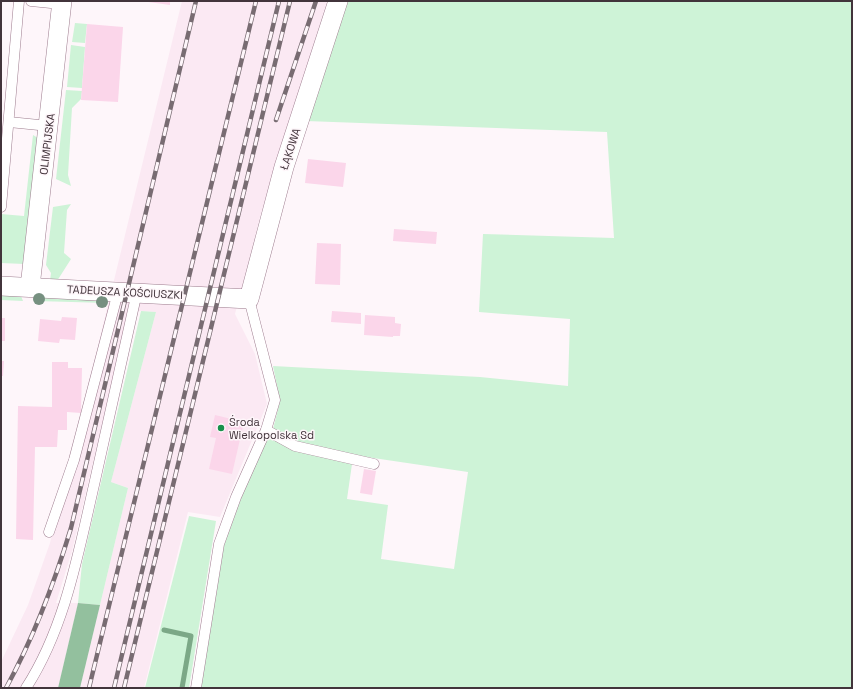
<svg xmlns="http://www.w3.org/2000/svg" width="853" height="689" font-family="'Space Grotesk',sans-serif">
<rect width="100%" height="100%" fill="#fef6fa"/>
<polygon fill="#fbe9f3" points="182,1 327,1 261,213 235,314 255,354 267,404 220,517 188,512 144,688 80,688 128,488 111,482 156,312 129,310 72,551 56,603 78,603 58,688 1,688 1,662 28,605 50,543"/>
<g fill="#cef3d7">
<polygon points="342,1 852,1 852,688 201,688 224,545 243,493 268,436 352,464 347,499 388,505 381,559 454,569 468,472 353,455 296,442 273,429 280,401 273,366 480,377 568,386 570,319 479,312 483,234 614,238 607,132 306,121"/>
<polygon points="75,23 87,24 85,43 72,42"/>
<polygon points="71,45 85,47 82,88 67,87"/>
<polygon points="66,90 82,91 81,99 72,108 68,175 71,186 56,179"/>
<polygon points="33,135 38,138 24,264 1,263 1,214 24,216"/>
<polygon points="71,204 67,210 64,253 71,259 57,281 50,281 51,273 46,265 53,207"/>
<polygon points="1,296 21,296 23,301 1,300"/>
<polygon points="37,297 105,299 107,303 36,301"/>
<polygon points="141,311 156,312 111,482 128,488 100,605 78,603 82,564"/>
<polygon points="189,516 216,521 189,688 145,688"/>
</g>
<polygon fill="#93c09e" points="78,603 100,605 80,688 58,688"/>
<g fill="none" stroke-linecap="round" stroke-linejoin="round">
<polyline stroke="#7ca887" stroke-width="5" points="164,630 191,636 182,688"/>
</g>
<g fill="#fbd6ea">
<polygon points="141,1 170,1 170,5"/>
<polygon points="87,24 123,27 118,102 81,100"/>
<polygon points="308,159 346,163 343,187 305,183"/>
<polygon points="394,229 437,232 436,244 393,241"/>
<polygon points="317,243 341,244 340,285 315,284"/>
<polygon points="332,311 361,313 361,324 331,322"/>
<polygon points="365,315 395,317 395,323 401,324 400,336 393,336 393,337 364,335"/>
<polygon points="62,317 77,318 75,340 60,339 59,343 38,341 40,319 61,321"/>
<rect x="1" y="318" width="4" height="23"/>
<polygon points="1,361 4,361 3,376 1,376"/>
<polygon points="52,362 68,362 68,368 82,368 81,413 67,412 67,430 58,430 57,447 35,447 33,540 16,539 18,406 52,407"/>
<polygon points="215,415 244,422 232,474 209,469 216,438 210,437"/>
<polygon points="364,469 376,471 372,495 360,493"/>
</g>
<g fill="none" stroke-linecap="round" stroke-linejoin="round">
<g stroke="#9d7c8e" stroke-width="11">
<g id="service">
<polyline points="31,1 61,4"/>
<polyline points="9,122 49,126"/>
<polyline points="1,207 19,1"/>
<polyline points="266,430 295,446 374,464"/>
<polyline points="49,532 74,460 118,292"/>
<path d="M 26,688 C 65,628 78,554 94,485 C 108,421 122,357 137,292"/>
<polyline points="196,688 219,544 236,497 266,430 275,400 249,299"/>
</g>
</g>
<g stroke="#9d7c8e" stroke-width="20">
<g id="minor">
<polyline points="1,286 249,299 284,167 338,1"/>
<polyline points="30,287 62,1"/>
</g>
</g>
<use href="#service" stroke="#fff" stroke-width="10"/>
<use href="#minor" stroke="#fff" stroke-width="19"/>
<g stroke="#786c72" stroke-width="4.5">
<g id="rail">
<polyline points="276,120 316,1"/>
<path d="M 6,688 C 34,637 54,584 71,528 L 196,1"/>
<polyline points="89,688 256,1"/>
<polyline points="114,688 279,1"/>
<polyline points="124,688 290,1"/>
</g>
</g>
<use href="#rail" stroke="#fef6fa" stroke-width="3" stroke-dasharray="9" stroke-linecap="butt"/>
</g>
<g fill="#769080">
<circle cx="39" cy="299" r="6"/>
<circle cx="102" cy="302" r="6"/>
</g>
<circle fill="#18904b" stroke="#fef6fa" stroke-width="1.5" cx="221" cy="428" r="4"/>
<g text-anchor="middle" stroke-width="3" stroke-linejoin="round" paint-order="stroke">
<g font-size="11" fill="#42343b" stroke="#fef6fa">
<text transform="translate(47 144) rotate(-83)" y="4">OLIMPIJSKA</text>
<text transform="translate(290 149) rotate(-72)" y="4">ŁĄKOWA</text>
<text transform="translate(125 292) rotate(3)" y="4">TADEUSZA KOŚCIUSZKI</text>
</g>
<g font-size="11" fill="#42343b" stroke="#fef6fa" text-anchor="start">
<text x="229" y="426">Środa<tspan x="229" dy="13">Wielkopolska Sd</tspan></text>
</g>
</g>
<rect width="853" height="689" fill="none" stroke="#42343b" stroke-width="4"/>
</svg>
